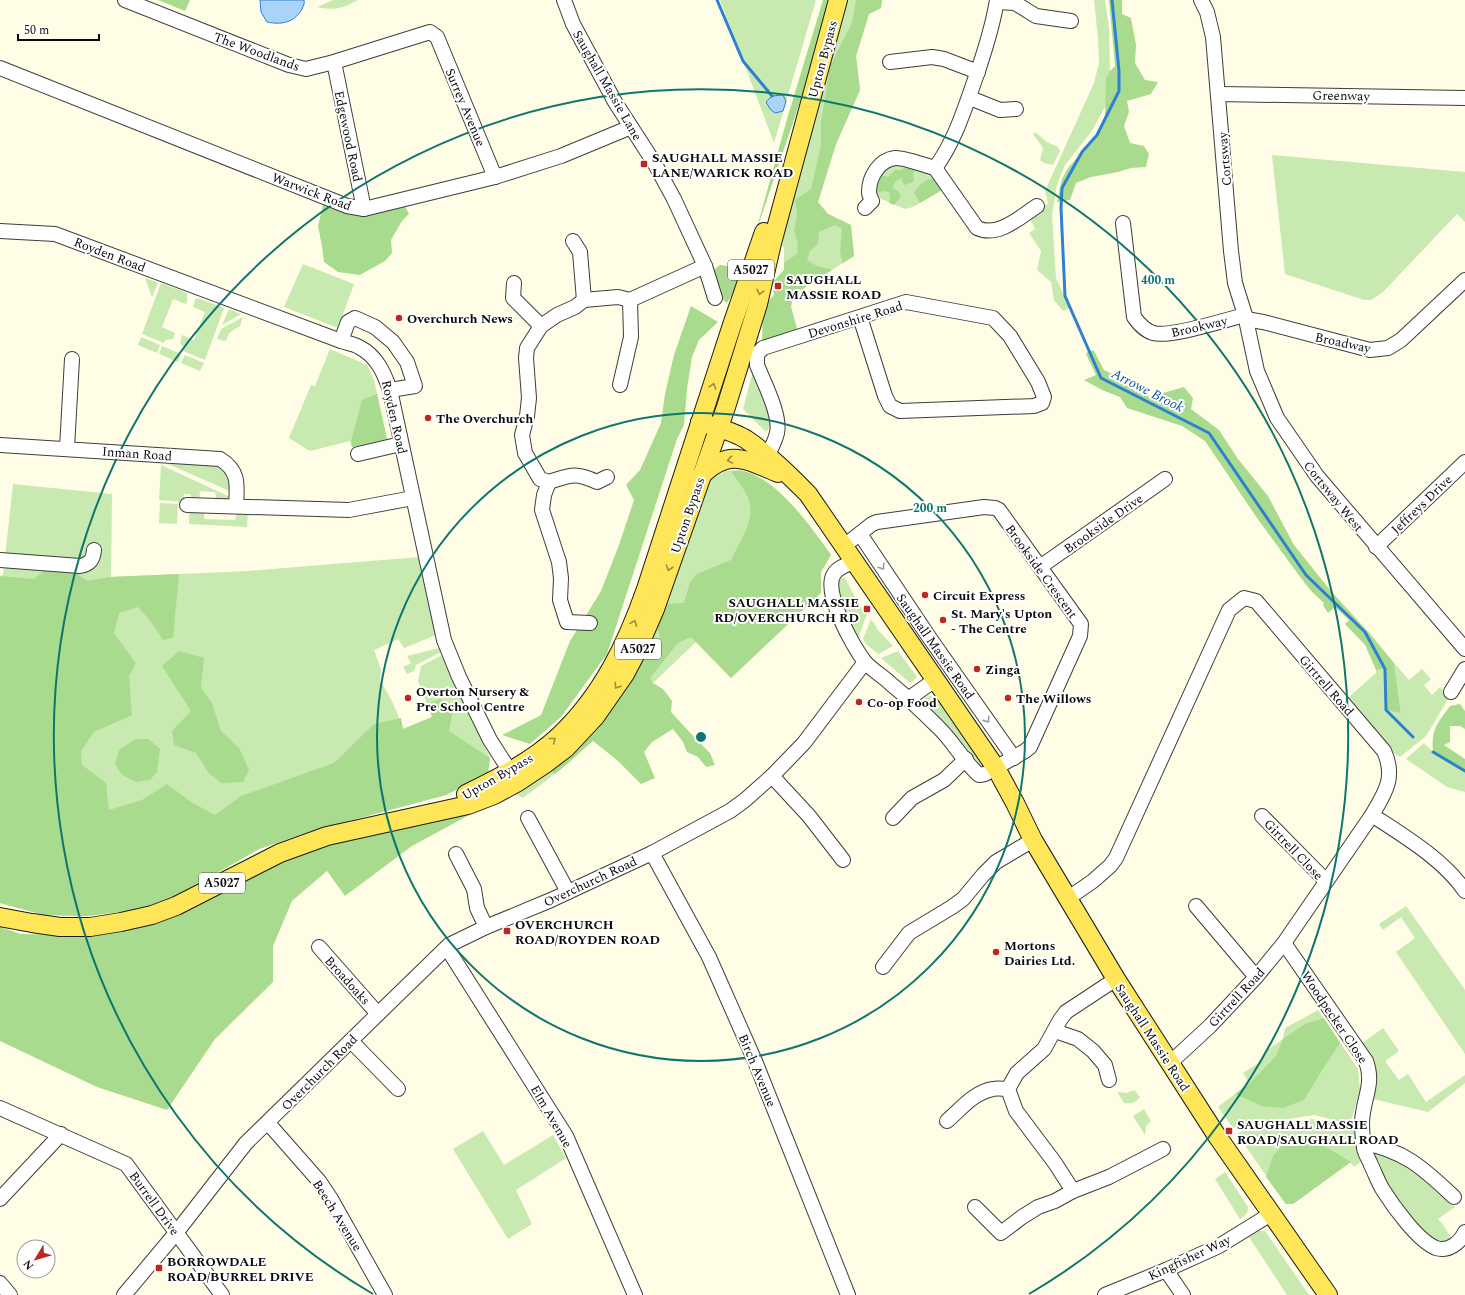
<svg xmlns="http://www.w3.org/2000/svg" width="1465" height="1295" font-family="Spectral,serif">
<rect width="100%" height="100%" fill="#fffde6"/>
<g fill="#c8e9b0">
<path d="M 333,0 L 358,0 C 343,8 335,11 317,7 Z"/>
<polygon points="720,0 816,0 774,143"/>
<polygon points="845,0 882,0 881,8 869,14 856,56 860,90 836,144 818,202 828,214 851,225 854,256 793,295 791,307 797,329 763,307 774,295 773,282 784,270 784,249 782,245 797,174"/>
<polygon points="1094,0 1105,0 1109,28 1110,71 1108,101 1092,131 1065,165 1057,184 1052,215 1056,278 1070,308 1063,311 1054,300 1051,282 1037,270 1041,251 1029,233 1035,229 1030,219 1048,203 1045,191 1094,83 1099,63 1098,39"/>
<polygon points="1035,132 1047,142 1058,147 1060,151 1053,165 1044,163 1040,160 1043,148 1033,134"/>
<polygon points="1272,155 1465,172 1465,222 1457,214 1383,292 1371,300 1364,300 1285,274"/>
<polygon points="901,163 933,174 944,189 913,207 905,209 879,198 875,195 882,169 893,164"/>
<polygon points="303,264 354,284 338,328 284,307"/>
<polygon points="145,278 158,283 152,297"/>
<polygon points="161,283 187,293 187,301 186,304 173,299 162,327 175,333 173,339 165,340 164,343 142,334"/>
<polygon points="198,298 224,308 205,360 183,351 184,348 180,343 182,335 194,340 205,312 193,307 195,300"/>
<polygon points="229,309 241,314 222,325"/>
<polygon points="243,317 240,326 229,333 226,341 217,339 221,329"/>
<polygon points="141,337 160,345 157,353 138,345"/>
<polygon points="162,346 181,354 178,362 159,354"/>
<polygon points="330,349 367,365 374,380 387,439 352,447 350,441 310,451 289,438 311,385 315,386"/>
<polygon points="185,355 204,363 200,371 181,363"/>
<polygon points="753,371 771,417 771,426 766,432 743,409"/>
<polygon points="161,461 222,463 227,468 232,492"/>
<path d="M 161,465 L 228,496 L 232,496 L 230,500 L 217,502 L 215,492 L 200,491 L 199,502 C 194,501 192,499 190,494 L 184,494 L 184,502 L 159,500 Z"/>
<path d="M 725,471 C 730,471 738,470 743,471 C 778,480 811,527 831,555 L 821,572 L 821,593 L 731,678 L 696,642 L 568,764 L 523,798 L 513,793 L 549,768 L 705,487 L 713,478 Z"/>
<path d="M 13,484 L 112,494 L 111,577 L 249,571 L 420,557 L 436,635 L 404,648 L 398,639 L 374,650 L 381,670 L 380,681 C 391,697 397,711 403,729 L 432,717 L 418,681 L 421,666 L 442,655 L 490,758 L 488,773 L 446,795 L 311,831 L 259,849 L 167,901 L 126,911 L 88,916 L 44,915 L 0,903 L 0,576 L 3,575 Z"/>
<polygon points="160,503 178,504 177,524 159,523"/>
<polygon points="205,508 204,519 235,520 237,510 248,510 247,527 189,524 189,515 193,510"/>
<polygon points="845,578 859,605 867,614 858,639 849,629 837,592 839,579"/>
<polygon points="871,619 878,630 893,646 878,654 866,644 863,639"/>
<polygon points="439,648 441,652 416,665 414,671 407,674 403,667 411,663 407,656"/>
<polygon points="898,651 917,677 912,682 909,682 881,658"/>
<polygon points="1394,663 1409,680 1422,669 1431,679 1424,685 1432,695 1440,687 1450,696 1426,736 1400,757 1393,753 1349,697 1376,673 1376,670 1385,669 1386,710 1401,712"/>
<polygon points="930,696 935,697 940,702 985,768 981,770 923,707 922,702 925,698"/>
<polygon points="1424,743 1433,752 1465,771 1465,792 1447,787 1406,759"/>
<polygon points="1406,906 1465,990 1465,1054 1396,952 1415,938 1401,917 1383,930 1379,924"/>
<polygon points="1318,1010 1358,1069 1360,1090 1350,1124 1314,1115 1233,1128 1218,1107 1249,1083 1243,1073 1262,1061 1264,1052 1283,1039 1285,1028"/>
<polygon points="1383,1028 1399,1051 1385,1061 1399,1080 1408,1074 1426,1102 1465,1075 1465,1083 1428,1112 1373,1099 1376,1083 1374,1071 1361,1044"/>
<path d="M 1134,1090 L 1140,1097 C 1135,1103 1132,1104 1124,1103 L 1117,1092 L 1127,1093 Z"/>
<polygon points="1144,1109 1151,1121 1146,1126 1145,1135 1133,1116"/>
<path d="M 1309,1119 L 1320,1120 L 1355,1128 L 1357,1147 L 1362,1161 L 1354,1167 L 1350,1162 L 1293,1204 L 1286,1204 L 1237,1134 C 1247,1126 1294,1121 1309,1119 Z"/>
<polygon points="483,1131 504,1165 553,1135 566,1158 516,1190 532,1224 508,1239 453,1149"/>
<path d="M 1374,1152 L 1396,1159 L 1423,1177 L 1455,1207 L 1438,1219 L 1444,1226 L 1451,1238 L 1443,1243 C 1438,1241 1432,1240 1428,1237 C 1402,1220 1387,1182 1373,1156 Z"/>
<path d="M 1225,1172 L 1248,1207 C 1248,1214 1245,1216 1240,1219 L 1215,1179 Z"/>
<polygon points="1259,1231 1265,1231 1309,1295 1287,1295 1249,1237"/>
</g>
<g fill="#a9db8f">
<polygon points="158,0 190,0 185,11"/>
<polygon points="823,0 831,0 805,87 754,238 787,119"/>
<polygon points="856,0 882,0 881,8 869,14 856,56 860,90 836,144 818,202 828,214 851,225 854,256 843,263 840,252 842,229 835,225 819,232 818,244 810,251 807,260 817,266 832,270 793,295 791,307 797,329 762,345 763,307 774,295 773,282 784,270 784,263 797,254 798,244 794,231 797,214 795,200 811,189 821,145 821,122 830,66 852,23"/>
<polygon points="1109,0 1122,0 1122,14 1131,18 1136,45 1135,63 1145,80 1158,82 1151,94 1127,101 1129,112 1124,126 1130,143 1144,146 1149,154 1146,167 1131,168 1118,172 1091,177 1076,183 1070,200 1057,202 1062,179 1068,168 1097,135 1105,117 1106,79 1110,71 1115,66"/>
<polygon points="907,164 916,167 913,173 914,182 904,185 901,178 896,181 892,188 898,191 901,197 894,205 889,203 890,198 889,192 884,191 878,193 872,191 879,174 888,177 895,170 902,170"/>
<polygon points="928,179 937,179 942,190 920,203 914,193 920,185"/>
<polygon points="404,204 409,214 402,221 391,240 392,253 385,261 360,275 338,272 324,262 322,246 318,226 323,205 341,207 357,215 367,215"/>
<polygon points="720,265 728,266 740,269 735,289 727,303 724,301 712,271"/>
<polygon points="691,306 718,322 699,340 692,357 687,389 684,425 677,439 607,654 561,717 530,744 502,735 541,715 570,641 601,591 619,545 634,500 626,485 640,470 661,423 665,394 674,355"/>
<polygon points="1089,350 1094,351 1104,370 1125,380 1130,388 1144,396 1156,395 1184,387 1193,398 1191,409 1219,430 1238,459 1268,496 1294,545 1330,590 1371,635 1394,663 1401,713 1386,710 1385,669 1376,670 1365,645 1345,624 1349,620 1335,607 1328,613 1323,605 1324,603 1310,590 1292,566 1257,518 1205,441 1182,426 1127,408 1120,397 1102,390 1084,380 1096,375 1086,354"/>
<polygon points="377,394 387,439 352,447 351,441 362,400"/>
<path d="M 731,471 C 735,471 740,470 743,471 C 778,479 811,527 831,555 L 821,572 L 821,593 L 731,678 L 691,637 L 678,643 L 650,678 L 653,683 L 663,689 L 672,701 L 671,712 L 695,738 L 710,753 L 715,765 L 706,767 L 698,757 L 687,752 L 683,742 L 673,729 L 652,742 L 644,752 L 655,778 L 641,784 L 617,760 L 593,741 L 555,774 L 549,768 L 618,691 L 660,637 L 656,624 L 661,604 L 684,603 L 690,582 L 697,574 L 731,560 C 738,545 754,521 750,504 C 748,493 737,480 731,471 Z"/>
<polygon points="70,568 87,581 110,577 179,574 173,638 163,640 151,622 138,607 119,613 114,633 136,663 129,676 132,715 94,732 81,751 82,765 106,783 109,810 142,800 167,784 191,802 215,815 241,796 334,763 374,724 401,718 403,729 432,717 427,704 440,699 453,710 449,731 490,758 488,773 446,795 311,831 259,849 167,901 126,911 88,916 44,915 0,903 0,576 34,579 46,569"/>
<polygon points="179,651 204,658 201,688 212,703 221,731 239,748 249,770 243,782 221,783 208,772 196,753 174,745 172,731 191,711 162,666"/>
<path d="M 1460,704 L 1465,711 L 1465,729 L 1460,726 L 1450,726 L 1450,742 L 1444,745 L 1465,759 L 1465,771 L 1433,752 C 1431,729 1437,724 1450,706 Z"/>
<polygon points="136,739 148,739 160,749 157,772 150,780 137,782 122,775 115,764 119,750"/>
<polygon points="471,814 412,846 345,896 327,871 292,901 273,946 273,982 215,1039 167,1110 97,1087 0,1041 0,927 21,934 74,935 331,842 426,821"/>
<polygon points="1324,1018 1340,1043 1324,1067 1304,1100 1283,1108 1262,1106 1235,1094 1250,1083 1276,1056 1283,1039 1305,1024"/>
<polygon points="1308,1136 1351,1162 1293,1204 1286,1204 1266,1177 1273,1156 1287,1140"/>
</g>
<g fill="#a9d3f8" stroke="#2e80d1">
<path d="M 260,0 L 304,0 C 305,4 303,6 302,9 C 294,23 281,25 267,22 L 261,12 Z"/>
<polygon points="783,95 786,101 783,111 775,113 770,109 766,102 772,96"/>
</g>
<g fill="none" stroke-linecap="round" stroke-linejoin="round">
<g stroke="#2e80d1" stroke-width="3">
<polyline points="717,0 743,61 772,96"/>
<polyline points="1112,0 1119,71 1119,91 1097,135 1082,152 1062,188 1061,208 1065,296 1101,378 1209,433 1306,575 1365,632 1385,669 1386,710 1413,737"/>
<polyline points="1433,752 1465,771"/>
</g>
<g stroke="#3d3d3d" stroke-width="16">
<g id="minor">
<polyline points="125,0 289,65 306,69 334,62 430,32 437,37 495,177"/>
<polyline points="564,0 573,24 615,102 655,164 674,199 705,266 715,298"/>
<polyline points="1201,0 1207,12 1213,37 1231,251 1235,283 1245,315 1257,371 1277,418 1317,476 1465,649"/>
<polyline points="997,2 1015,3 1036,16 1071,21"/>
<polyline points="334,62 364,209"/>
<polyline points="890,62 932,57 944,59 978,72"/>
<polyline points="0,68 347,206 364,209 495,177 561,156 631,127"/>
<polyline points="1218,94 1465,98"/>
<polyline points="970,98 1000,110 1016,109"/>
<path d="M 935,168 C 956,140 966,104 978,71 C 986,47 993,25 997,0"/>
<path d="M 935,168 L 977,228 C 998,238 1020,217 1037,206"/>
<path d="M 865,208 L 872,201 C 871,199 869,195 869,192 C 869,177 879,160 895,158 C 904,157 926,166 935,168"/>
<path d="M 1123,223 L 1134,317 C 1139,324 1144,330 1153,333 C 1170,338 1225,320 1245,315"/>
<path d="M 0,231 L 55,234 L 341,341 C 347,343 354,344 359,347 C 377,356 384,373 390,390 L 444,640 L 459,677 L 490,740 L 515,779"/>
<polyline points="573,241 580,252 584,300"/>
<polyline points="514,283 513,298 541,326"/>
<polyline points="1246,319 1263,322 1370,350 1388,348 1401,340 1465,280"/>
<polyline points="341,341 348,322 355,318 375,327 393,342 407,362 415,386 390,390"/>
<polyline points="620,385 631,337 630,300"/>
<path d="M 0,445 L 220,459 C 240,471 237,486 236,506"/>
<polyline points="67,448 72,359"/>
<polyline points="358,454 401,444"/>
<path d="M 767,456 C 771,449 775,441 777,433 C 781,415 764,383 757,365 L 757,357 L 758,353 L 763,348 L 906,302 L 993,318 L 1010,336 L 1038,382 L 1044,397 L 1042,403 L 1034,406 L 900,411 L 890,406 L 885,396 L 860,317"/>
<polyline points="549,482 540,479 525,453 522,435 527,416 529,398 526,358 527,348 541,326 557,315 575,307 584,300 618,297 630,300 705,266"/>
<polyline points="549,482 544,495 542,510 559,562 561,578 560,600 567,622 590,623"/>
<path d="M 549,482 C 571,475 575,472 597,482 L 607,477"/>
<polyline points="187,505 349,510 413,498"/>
<polyline points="860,534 929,637 1014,758"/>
<path d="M 844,546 L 872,524 L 877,522 L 984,507 L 995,508 L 999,510 L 1081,624 L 1080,636 L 1030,747 L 1025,751 L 985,774 L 979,775 C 963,761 953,741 938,727 C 923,712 907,697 891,684 C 883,676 872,670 865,662 C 853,647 822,591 834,574 C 838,567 847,565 854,562"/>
<polyline points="1376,547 1465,462"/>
<path d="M 0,560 L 80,566 C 90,564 93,560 94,550"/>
<polyline points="1040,567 1165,479"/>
<polyline points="1451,692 1465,669"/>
<polyline points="908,699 935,680"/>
<polyline points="772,776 809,816 843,860"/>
<path d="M 1372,815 C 1404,836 1443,859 1465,891"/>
<polyline points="1262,816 1326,881"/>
<polyline points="528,818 568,892"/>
<polyline points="893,818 912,798 944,780 966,759"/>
<polyline points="652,853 709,957 755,1061 848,1295"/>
<polyline points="456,854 474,889 477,908 486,927"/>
<path d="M 1067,899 L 1093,881 L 1110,866 L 1116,858 L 1229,610 L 1244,598 L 1256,601 L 1384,751 C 1396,777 1385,793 1372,815 L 1284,943 L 1256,977 L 1210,1026 L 1170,1063"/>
<polyline points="1196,906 1256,977"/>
<path d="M 1284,943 L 1366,1061 C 1375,1085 1362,1100 1362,1124 C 1362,1131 1363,1140 1364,1148 C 1365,1154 1369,1159 1371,1165 C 1375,1173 1378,1182 1383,1190 C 1393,1206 1418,1241 1436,1248 C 1448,1252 1460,1243 1465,1232"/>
<polyline points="319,947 378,1014"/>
<polyline points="447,948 566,1136 635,1295"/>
<polyline points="883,967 909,933 952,907 963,899 983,875 996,862 1033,840"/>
<polyline points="1055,1031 1078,1039 1093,1051 1105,1065 1109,1080"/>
<polyline points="351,1041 398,1089"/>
<polyline points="0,1108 126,1164 222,1295"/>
<path d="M 947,1121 C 961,1109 974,1092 993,1089 C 998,1088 1003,1089 1008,1089"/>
<polyline points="268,1123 319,1181 331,1199 385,1295"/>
<path d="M 1363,1143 C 1405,1150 1425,1170 1454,1197"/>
<polyline points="1073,1191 1055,1163 1016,1111 1008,1089 1017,1073 1044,1049 1060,1020 1066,1012 1116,979"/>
<polyline points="0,1199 61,1134"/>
<polyline points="975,1207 1001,1233 1022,1217 1038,1207 1055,1201 1073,1191 1109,1177 1163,1149"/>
<polyline points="1166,1270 1183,1295"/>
<polyline points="0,1283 10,1295"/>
<polyline points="124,1295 176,1233 246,1143 378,1014 449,945 486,927 551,900 652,853 730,811 745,800 772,776 804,743 865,662"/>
<polyline points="1105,1295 1166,1270 1219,1246 1271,1214"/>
</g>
</g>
<g stroke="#1b1b1b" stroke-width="20">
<g id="major">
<path d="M 700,422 C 715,427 734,431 747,440 C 769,455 789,475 808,494 L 996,768 L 1015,803 L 1033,840 L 1116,979 L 1215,1133 L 1328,1295"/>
<path d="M 700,477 C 728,448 745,459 778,473"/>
<path d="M 466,794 C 499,778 532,761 559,736 C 602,696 627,643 646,589 L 732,325 L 764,232"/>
<polyline points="0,917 32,923 60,927 90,927 121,922 152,915 176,906 280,853 327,836 468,805 494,795 518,782 545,764 566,748 595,717 625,674 636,653 655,609 726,407 758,304 772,243 838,0"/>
</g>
</g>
<use href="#minor" stroke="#fff" stroke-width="14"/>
<use href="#major" stroke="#fee658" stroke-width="18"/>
</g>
<defs><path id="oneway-chevron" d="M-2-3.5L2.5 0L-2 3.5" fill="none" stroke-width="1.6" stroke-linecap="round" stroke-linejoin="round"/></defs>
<g stroke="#9c8e39">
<use href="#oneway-chevron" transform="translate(760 292) rotate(104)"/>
<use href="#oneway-chevron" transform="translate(713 386) rotate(-72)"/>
<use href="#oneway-chevron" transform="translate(730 460) rotate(170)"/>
<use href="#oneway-chevron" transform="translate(669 568) rotate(109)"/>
<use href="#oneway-chevron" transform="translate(634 623) rotate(-68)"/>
<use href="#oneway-chevron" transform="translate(617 686) rotate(124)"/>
<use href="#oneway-chevron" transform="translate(553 740) rotate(-39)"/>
</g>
<g stroke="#9d9d9d">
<use href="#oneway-chevron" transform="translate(882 567) rotate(57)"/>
<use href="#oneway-chevron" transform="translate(987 720) rotate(55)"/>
</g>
<g fill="none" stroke="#0f766e" stroke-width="2">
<circle cx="701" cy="737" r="324"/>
<path d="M373 1294A647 647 0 1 1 1029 1294"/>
</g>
<g fill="#bd271f" stroke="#fff" stroke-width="1.5">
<rect x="640" y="160" width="8" height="8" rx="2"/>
<rect x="774" y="282" width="8" height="8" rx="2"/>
<circle cx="399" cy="318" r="4"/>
<circle cx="428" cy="418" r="4"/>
<circle cx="925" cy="595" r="4"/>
<rect x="863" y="605" width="8" height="8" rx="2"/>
<circle cx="943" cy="620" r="4"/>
<circle cx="977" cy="669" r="4"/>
<circle cx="408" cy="698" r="4"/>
<circle cx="1008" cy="698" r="4"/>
<circle cx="859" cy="702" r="4"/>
<rect x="503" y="927" width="8" height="8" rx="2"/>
<circle cx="996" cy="952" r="4"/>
<rect x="1225" y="1127" width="8" height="8" rx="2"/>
<rect x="155" y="1264" width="8" height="8" rx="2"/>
</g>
<g text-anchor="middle" stroke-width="4" stroke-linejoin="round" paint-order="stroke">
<g fill="#fff" stroke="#545454" stroke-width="1">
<rect x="728" y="260" width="46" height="20" rx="3"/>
<rect x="615" y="639" width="46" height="20" rx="3"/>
<rect x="199" y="873" width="46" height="20" rx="3"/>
</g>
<g font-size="12" font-weight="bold" fill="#0a0a0a">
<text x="751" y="274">A5027</text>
<text x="638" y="653">A5027</text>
<text x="222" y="887">A5027</text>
</g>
<g font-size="13" fill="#0a0a0a" stroke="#fff">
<text transform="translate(257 51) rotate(20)" y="5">The Woodlands</text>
<text transform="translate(822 59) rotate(-75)" y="5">Upton Bypass</text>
<text transform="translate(608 85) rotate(60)" y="5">Saughall Massie Lane</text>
<text transform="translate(1341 95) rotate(1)" y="5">Greenway</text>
<text transform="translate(466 107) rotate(67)" y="5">Surrey Avenue</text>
<text transform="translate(349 136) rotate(78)" y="5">Edgewood Road</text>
<text transform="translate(1224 159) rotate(-95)" y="5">Cortsway</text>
<text transform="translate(312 191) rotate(21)" y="5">Warwick Road</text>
<text transform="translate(110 254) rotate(21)" y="5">Royden Road</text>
<text transform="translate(855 319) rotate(-17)" y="5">Devonshire Road</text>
<text transform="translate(1199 326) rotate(-13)" y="5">Brookway</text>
<text transform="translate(1343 342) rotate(12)" y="5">Broadway</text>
<text transform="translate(395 417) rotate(77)" y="5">Royden Road</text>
<text transform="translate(137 453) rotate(4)" y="5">Inman Road</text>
<text transform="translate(1334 496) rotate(51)" y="5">Cortsway West</text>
<text transform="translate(1421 504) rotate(-44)" y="5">Jeffreys Drive</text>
<text transform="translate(687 515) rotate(-71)" y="5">Upton Bypass</text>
<text transform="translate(1103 523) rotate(-35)" y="5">Brookside Drive</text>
<text transform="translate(1042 571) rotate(54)" y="5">Brookside Crescent</text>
<text transform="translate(936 646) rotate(55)" y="5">Saughall Massie Road</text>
<text transform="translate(1327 685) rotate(49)" y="5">Girtrell Road</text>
<text transform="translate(497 776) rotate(-30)" y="5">Upton Bypass</text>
<text transform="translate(1294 849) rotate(46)" y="5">Girtrell Close</text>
<text transform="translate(590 881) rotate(-25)" y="5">Overchurch Road</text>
<text transform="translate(348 980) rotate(48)" y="5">Broadoaks</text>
<text transform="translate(1236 997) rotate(-47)" y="5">Girtrell Road</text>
<text transform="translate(1335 1017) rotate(56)" y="5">Woodpecker Close</text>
<text transform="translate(1153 1037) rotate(57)" y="5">Saughall Massie Road</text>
<text transform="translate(758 1070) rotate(67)" y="5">Birch Avenue</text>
<text transform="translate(319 1072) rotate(-45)" y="5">Overchurch Road</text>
<text transform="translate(552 1116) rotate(60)" y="5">Elm Avenue</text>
<text transform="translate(155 1203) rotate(54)" y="5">Burrell Drive</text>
<text transform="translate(338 1215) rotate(58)" y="5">Beech Avenue</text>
<text transform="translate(1189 1257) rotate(-25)" y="5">Kingfisher Way</text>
</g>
<g font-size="13" font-weight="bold" fill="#0a0a0a" stroke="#fff" text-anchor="start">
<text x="652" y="162">SAUGHALL MASSIE<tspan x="652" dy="15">LANE/WARICK ROAD</tspan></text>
<text x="786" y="284">SAUGHALL<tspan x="786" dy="15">MASSIE ROAD</tspan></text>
<text x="407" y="323">Overchurch News</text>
<text x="436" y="423">The Overchurch</text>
<text x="933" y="600">Circuit Express</text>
<text x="859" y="607" text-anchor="end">SAUGHALL MASSIE<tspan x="859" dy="15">RD/OVERCHURCH RD</tspan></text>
<text x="951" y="618">St. Mary's Upton<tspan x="951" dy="15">- The Centre</tspan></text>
<text x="985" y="674">Zinga</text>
<text x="416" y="696">Overton Nursery &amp;<tspan x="416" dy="15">Pre School Centre</tspan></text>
<text x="1016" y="703">The Willows</text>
<text x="867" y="707">Co-op Food</text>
<text x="515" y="929">OVERCHURCH<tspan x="515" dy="15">ROAD/ROYDEN ROAD</tspan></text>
<text x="1004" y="950">Mortons<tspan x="1004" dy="15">Dairies Ltd.</tspan></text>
<text x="1237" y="1129">SAUGHALL MASSIE<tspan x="1237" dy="15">ROAD/SAUGHALL ROAD</tspan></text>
<text x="167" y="1266">BORROWDALE<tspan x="167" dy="15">ROAD/BURREL DRIVE</tspan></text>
</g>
<g font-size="14" font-style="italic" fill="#11529e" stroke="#fff">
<text transform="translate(1148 390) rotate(27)" y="5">Arrowe Brook</text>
</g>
</g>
<circle cx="701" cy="737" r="6" fill="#0f766e" stroke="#fff" stroke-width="2"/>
<g font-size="12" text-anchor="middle" font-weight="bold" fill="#0f766e" stroke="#fff" stroke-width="4" stroke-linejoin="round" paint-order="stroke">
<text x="1158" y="284">400 m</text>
<text x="930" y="512">200 m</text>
</g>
<g transform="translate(36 1259) rotate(232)"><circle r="19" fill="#ffffff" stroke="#9d9d9d"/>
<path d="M0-3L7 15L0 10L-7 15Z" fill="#bd271f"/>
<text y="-6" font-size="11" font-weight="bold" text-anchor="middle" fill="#0a0a0a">N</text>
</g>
<path d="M18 34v6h81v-6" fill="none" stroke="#0a0a0a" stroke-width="2"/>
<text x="24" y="34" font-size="12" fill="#0a0a0a" stroke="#ffffff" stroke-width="3" paint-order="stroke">50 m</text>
</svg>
